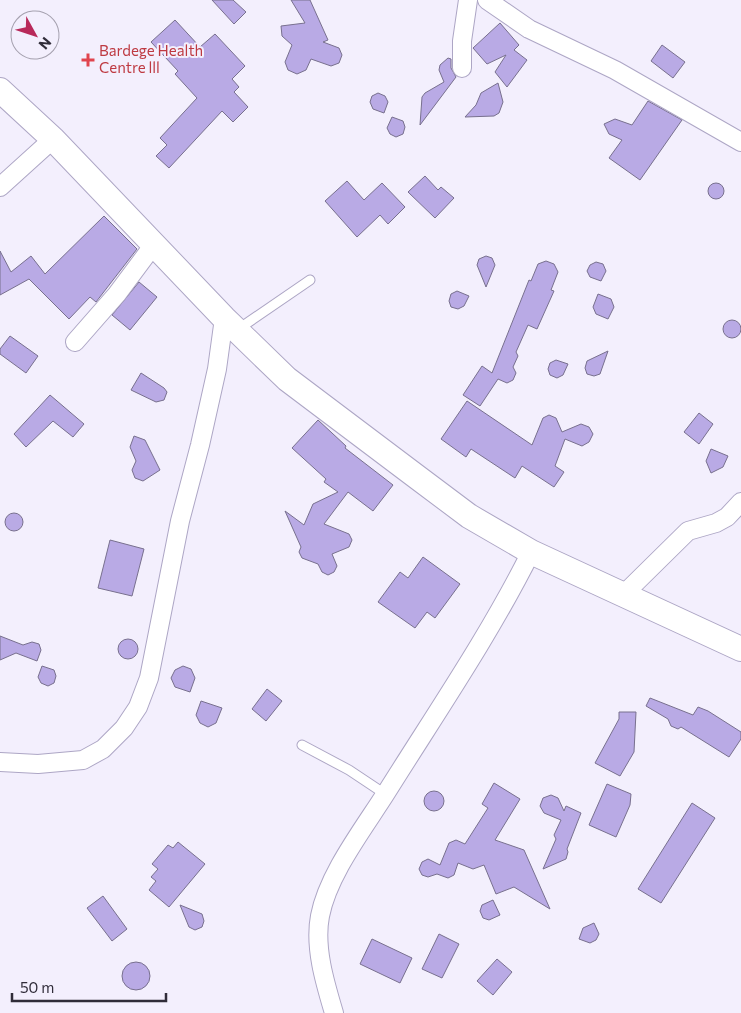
<svg xmlns="http://www.w3.org/2000/svg" width="741" height="1013" font-family="Commissioner,sans-serif">
<rect width="100%" height="100%" fill="#f3effd"/>
<g fill="#b9aae5" stroke="#78708e">
<polygon points="212,0 233,0 246,12 234,24"/>
<polygon points="291,0 310,0 328,40 323,42 339,48 342,55 339,63 331,66 311,59 306,70 297,74 288,70 285,62 292,45 282,36 281,26 305,23"/>
<polygon points="175,20 200,47 215,34 245,66 232,79 239,87 234,92 248,107 233,122 222,111 169,168 156,156 167,145 160,138 197,98 175,74 178,71 151,42"/>
<polygon points="500,23 519,45 514,50 527,60 507,87 495,72 506,55 487,64 473,48"/>
<polygon points="662,45 685,62 673,78 651,61"/>
<polygon points="448,58 451,59 451,68 456,77 420,125 422,97 425,93 444,82 439,70 440,65"/>
<polygon points="498,83 503,102 499,113 494,116 465,117 476,105 481,93"/>
<polygon points="378,93 385,96 388,102 384,113 373,109 370,102 372,96"/>
<polygon points="648,101 682,120 640,180 609,158 622,140 609,134 604,124 615,119 632,125"/>
<polygon points="392,117 403,121 405,127 403,134 396,137 390,134 387,128"/>
<polygon points="425,176 438,190 441,187 454,198 435,218 408,192"/>
<polygon points="347,181 364,200 382,183 405,207 388,224 380,215 357,237 325,201"/>
<circle cx="716" cy="191" r="8"/>
<polygon points="104,216 137,249 96,302 90,297 69,319 29,279 0,295 0,251 11,272 31,256 45,274"/>
<polygon points="486,256 492,258 495,265 486,287 477,265 479,259"/>
<polygon points="546,261 554,264 558,272 551,290 554,291 537,329 528,325 516,352 518,356 513,367 516,373 513,380 507,383 498,379 480,406 463,395 482,366 492,373 529,280 531,281 538,264"/>
<polygon points="596,262 603,264 606,271 601,281 590,277 587,271 590,265"/>
<polygon points="139,282 157,297 130,330 112,315"/>
<polygon points="457,291 469,296 464,306 458,309 451,307 449,301 451,294"/>
<polygon points="598,294 611,299 614,307 608,319 596,314 593,307"/>
<circle cx="732" cy="329" r="9"/>
<polygon points="10,336 38,356 26,373 0,354 0,349"/>
<polygon points="608,351 600,374 594,376 587,374 585,368 587,361"/>
<polygon points="556,360 568,364 563,375 557,378 550,375 548,369 550,363"/>
<polygon points="141,373 164,388 167,392 164,400 156,402 131,390"/>
<polygon points="50,395 84,424 73,437 53,421 26,447 14,434"/>
<polygon points="467,401 532,445 543,418 549,415 556,418 562,432 581,424 589,427 593,434 589,442 582,446 565,439 555,466 564,472 554,487 522,466 515,478 471,449 466,457 441,439"/>
<polygon points="699,413 713,424 699,444 684,432"/>
<polygon points="318,420 346,446 345,448 393,485 373,511 348,492 324,524 349,534 352,540 349,547 332,554 337,566 334,572 328,575 322,572 318,564 302,558 299,552 301,547 285,511 304,525 313,504 338,492 324,482 326,479 292,448"/>
<polygon points="134,436 145,440 160,470 143,481 135,478 132,470 136,461 130,447"/>
<polygon points="711,449 728,456 723,467 711,473 706,461"/>
<circle cx="14" cy="522" r="9"/>
<polygon points="110,540 144,549 132,596 98,588"/>
<polygon points="423,557 460,584 435,618 427,612 415,628 378,602 400,572 408,578"/>
<polygon points="0,636 23,645 32,642 39,644 41,650 37,661 16,653 0,660"/>
<circle cx="128" cy="649" r="10"/>
<polygon points="42,666 54,670 56,676 54,683 48,686 41,683 38,677"/>
<polygon points="183,666 191,669 195,678 190,692 175,687 171,678 175,670"/>
<polygon points="267,689 282,701 266,721 252,709"/>
<polygon points="650,698 693,715 698,707 708,711 741,732 741,739 729,757 681,727 678,729 671,726 668,719 646,706"/>
<polygon points="201,701 222,708 216,723 208,727 200,723 196,715"/>
<polygon points="619,712 636,712 634,752 620,776 595,763 619,719"/>
<polygon points="494,783 520,799 495,840 524,850 550,909 514,887 496,894 484,865 473,869 458,863 454,875 448,878 437,874 428,877 422,875 419,869 422,862 428,859 440,865 449,843 456,840 465,844 488,808 482,804"/>
<polygon points="607,784 631,794 630,805 616,837 589,825"/>
<circle cx="434" cy="801" r="10"/>
<polygon points="551,795 558,798 564,811 566,806 581,813 567,849 568,852 566,859 543,869 556,839 554,835 561,820 544,813 540,806 543,798"/>
<polygon points="692,803 715,818 661,903 638,889"/>
<polygon points="178,842 205,864 169,907 149,890 156,881 151,877 158,869 152,864 168,845 173,848"/>
<polygon points="103,896 127,929 112,941 87,908"/>
<polygon points="493,900 500,915 489,920 483,918 480,911 482,905"/>
<polygon points="180,905 202,914 204,921 202,927 195,930 189,927"/>
<polygon points="594,923 599,934 596,940 590,943 579,939 583,928"/>
<polygon points="439,934 459,944 442,978 422,969"/>
<polygon points="372,939 412,958 400,983 360,964"/>
<polygon points="497,959 512,972 493,995 477,981"/>
<circle cx="136" cy="976" r="14"/>
</g>
<g fill="none" stroke-linecap="round" stroke-linejoin="round">
<g stroke="#ada6c5" stroke-width="11">
<g id="lane">
<polyline points="237,330 310,280"/>
<polyline points="302,745 349,770 385,794"/>
</g>
</g>
<g stroke="#ada6c5" stroke-width="20">
<g id="street">
<polyline points="487,0 529,29 615,70 741,142"/>
<polyline points="462,68 462,41 468,0"/>
<polyline points="0,187 53,139"/>
<polyline points="75,342 117,294 155,243"/>
<polyline points="622,596 688,531 716,523 727,517 741,502"/>
<polyline points="0,762 38,764 83,760 103,749 124,728 138,707 149,678 180,521 200,445 217,369 224,318"/>
<path d="M 334,1013 C 325,983 314,947 320,916 C 328,874 364,828 386,793 C 436,713 489,636 531,552"/>
</g>
</g>
<g stroke="#ada6c5" stroke-width="26">
<polyline id="secondary" points="0,90 53,139 224,318 287,379 417,477 469,516 531,552 741,649"/>
</g>
<use href="#lane" stroke="#fff" stroke-width="9"/>
<use href="#street" stroke="#fff" stroke-width="18"/>
<use href="#secondary" stroke="#fff" stroke-width="24"/>
</g>
<path fill="#e0444e" stroke="#f3effd" stroke-width="2" d="M85.5 52.5h5v5h5v5h-5v5h-5v-5h-5v-5h5z"/>
<g text-anchor="middle" stroke-width="4" stroke-linejoin="round" paint-order="stroke">
<g font-size="15" fill="#be3a42" stroke="#f3effd" text-anchor="start">
<text x="99" y="56">Bardege Health<tspan x="99" dy="17">Centre lll</tspan></text>
</g>
</g>
<g transform="translate(35 35) rotate(130)"><circle r="24" fill="#f3effd" stroke="#a5a1af"/>
<path d="M0-4L9 19L0 12L-9 19Z" fill="#b8295a"/>
<text y="-8" font-size="14" font-weight="bold" text-anchor="middle" fill="#302c39">N</text>
</g>
<path d="M12 993v8h154v-8" fill="none" stroke="#302c39" stroke-width="2.5"/>
<text x="20" y="993" font-size="15" fill="#302c39" stroke="#f3effd" stroke-width="4" paint-order="stroke">50 m</text>
</svg>
